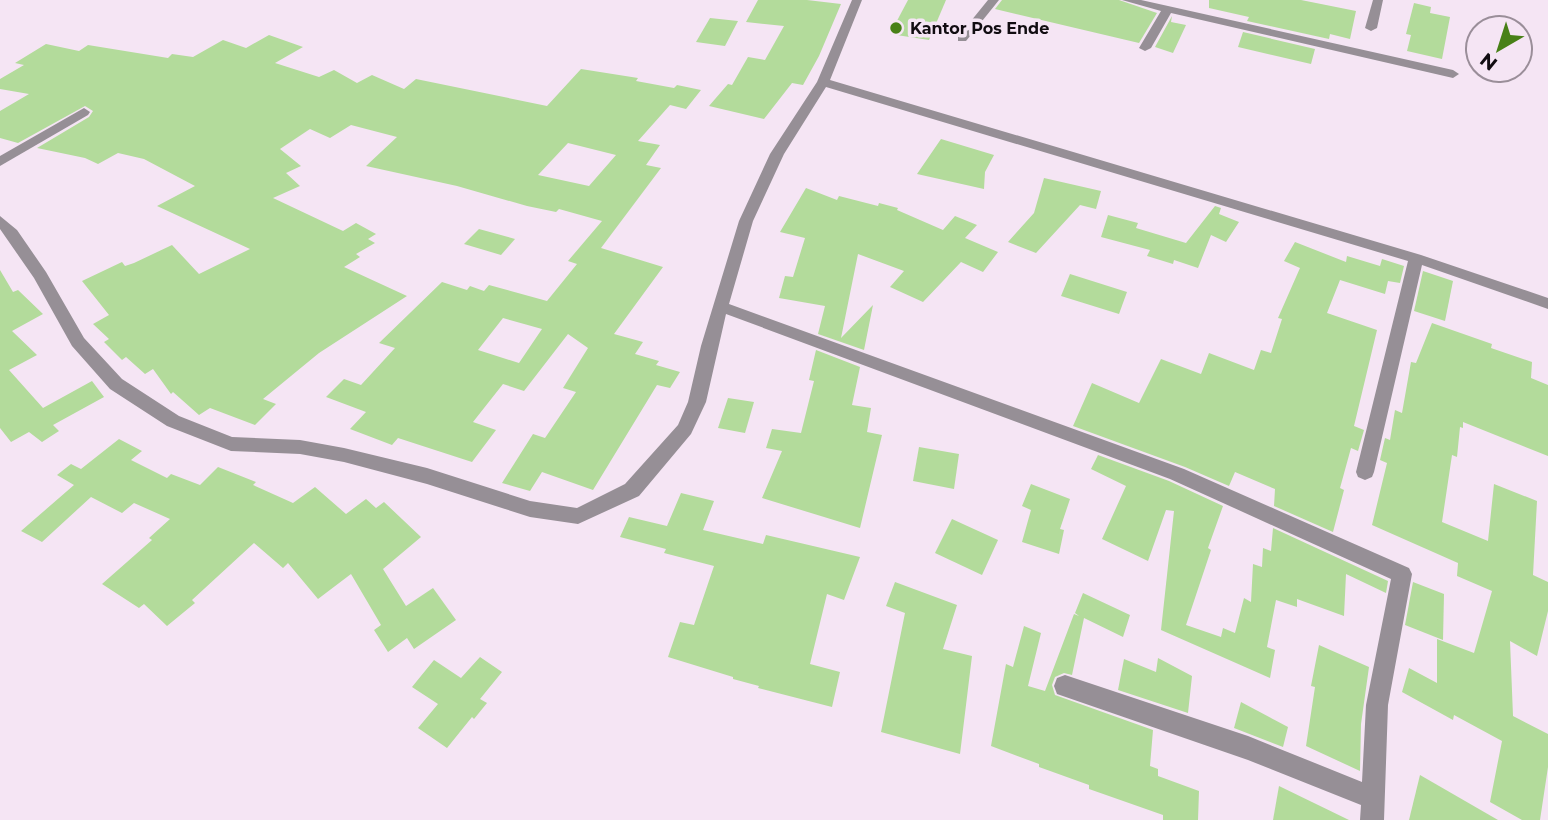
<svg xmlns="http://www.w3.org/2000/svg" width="1548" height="820" font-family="Montserrat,sans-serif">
<rect width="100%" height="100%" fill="#f5e5f4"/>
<g fill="#b3db9b" fill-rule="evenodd">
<polygon points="758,0 807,0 841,4 819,56 803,85 792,83 764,119 709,106 728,84 732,85 748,57 765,60 784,26 746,22"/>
<polygon points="908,0 946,0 929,40 890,34"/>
<polygon points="1002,0 1119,0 1157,13 1139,43 995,9"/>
<polygon points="1209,0 1301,0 1356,11 1350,39 1330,34 1329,39 1247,21 1249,17 1209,8"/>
<polygon points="1414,3 1431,7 1430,13 1450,17 1442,59 1407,51 1411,35 1406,34"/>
<polygon points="1172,16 1171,22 1186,25 1173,53 1155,47"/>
<polygon points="710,18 738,21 725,46 696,42"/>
<polygon points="1243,32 1315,49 1311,64 1238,47"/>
<path d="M 269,35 L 303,47 L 275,63 L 319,77 L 334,70 L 357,83 L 372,75 L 404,89 L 416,79 L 547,106 L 581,69 L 638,78 L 636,81 L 674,88 L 677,85 L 701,90 L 686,109 L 670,105 L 638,141 L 660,145 L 646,165 L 661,168 L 601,248 L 663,267 L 614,334 L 643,342 L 635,354 L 659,361 L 656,365 L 680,372 L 670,388 L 657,385 L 593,490 L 542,472 L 530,491 L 502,483 L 533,434 L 545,438 L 576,392 L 563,388 L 588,348 L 568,334 L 524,391 L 503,384 L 473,422 L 496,430 L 472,462 L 398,438 L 392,445 L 350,429 L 366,412 L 326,397 L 344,379 L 361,385 L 395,348 L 379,343 L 442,282 L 467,290 L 470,286 L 484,291 L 489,285 L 547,301 L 577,264 L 568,261 L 602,221 L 559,209 L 556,212 L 527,206 L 457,186 L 366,166 L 397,137 L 351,125 L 330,138 L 310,129 L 280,149 L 301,166 L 286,173 L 300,186 L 273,198 L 343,231 L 356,223 L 376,234 L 368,239 L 375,243 L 356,254 L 360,257 L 344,267 L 407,296 L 319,353 L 263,399 L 276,404 L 255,425 L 210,408 L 199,415 L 173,392 L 171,394 L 153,369 L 145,374 L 126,357 L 122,360 L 104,342 L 109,339 L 93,324 L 109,315 L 82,281 L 122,262 L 125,266 L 134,263 L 172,245 L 199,274 L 250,249 L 157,206 L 195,186 L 144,159 L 118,153 L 98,164 L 85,158 L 37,148 L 89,117 L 93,111 L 85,106 L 18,143 L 0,138 L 0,111 L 29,94 L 0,89 L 0,79 L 24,65 L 15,63 L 46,44 L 79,51 L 88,45 L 168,58 L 172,54 L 193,57 L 223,40 L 246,48 ZM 568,143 L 616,155 L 589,186 L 538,175 ZM 503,318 L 542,329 L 519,363 L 478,350 Z"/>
<polygon points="941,139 994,155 985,172 984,189 917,174"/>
<polygon points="1044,178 1101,191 1096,209 1080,205 1036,253 1008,242 1034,213"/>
<polygon points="806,188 837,200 839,196 878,206 879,203 898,208 897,210 943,230 955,216 977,225 965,238 998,252 983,272 961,262 923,302 890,287 904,271 858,254 841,338 873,305 864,350 818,334 825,306 779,298 785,276 793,277 805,238 780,232"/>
<polygon points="1215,206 1221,208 1219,214 1239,222 1226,242 1211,235 1198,268 1174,260 1173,264 1147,256 1150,250 1101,237 1108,215 1138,223 1136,228 1186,243"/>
<polygon points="479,229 515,239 501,255 464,244"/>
<polygon points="1295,242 1346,262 1347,256 1380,266 1382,259 1404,266 1400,283 1388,281 1385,294 1340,280 1327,313 1377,330 1354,426 1364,430 1358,451 1351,448 1340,488 1344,490 1333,532 1274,506 1275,489 1235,472 1229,486 1185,467 1073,426 1092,383 1139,403 1161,359 1201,374 1209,353 1254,370 1261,350 1271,353 1282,319 1278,318 1300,268 1284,261"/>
<polygon points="0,270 13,292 18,290 43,314 12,331 37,355 9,370 43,408 92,381 104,397 53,425 59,431 42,442 29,432 11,442 0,428"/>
<polygon points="1423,271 1453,281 1445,321 1414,311"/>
<polygon points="1070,274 1127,292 1119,314 1061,296"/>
<polygon points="1432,323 1492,344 1491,348 1532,362 1531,378 1548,385 1548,456 1463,422 1463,428 1460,427 1457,457 1452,455 1442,522 1488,541 1494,484 1537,501 1533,575 1548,582 1548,611 1537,656 1510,641 1513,716 1548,734 1548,767 1540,820 1522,820 1490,802 1502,741 1454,715 1453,720 1402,692 1409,668 1437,683 1437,639 1474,653 1492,591 1457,576 1458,563 1372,525 1387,463 1380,460 1385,438 1390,440 1395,410 1402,413 1411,362 1416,363"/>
<polygon points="816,350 860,367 852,405 871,408 867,432 882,435 860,528 762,498 782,451 766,448 772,429 801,433 814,381 809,380"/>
<polygon points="728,398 754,402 745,433 718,428"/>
<polygon points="119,439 142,451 131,460 167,478 171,474 200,485 218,467 256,482 253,485 293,503 315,487 346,514 366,499 376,508 384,502 421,537 383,569 406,606 433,588 456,620 414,649 407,638 388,652 374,630 381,625 351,574 318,599 288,563 283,568 254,543 192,600 195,603 167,626 144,604 139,608 102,584 152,540 149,538 170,519 134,503 122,513 91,497 42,542 21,531 74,485 57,475 71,464 81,469"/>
<polygon points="919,447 959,454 954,489 913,481"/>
<polygon points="1098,455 1169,481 1223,506 1208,548 1211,550 1186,625 1221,637 1223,628 1235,633 1244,598 1251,602 1253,564 1262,567 1263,548 1271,551 1273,528 1388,581 1386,593 1346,574 1344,616 1297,599 1297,607 1276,600 1267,647 1275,650 1270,678 1161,630 1174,511 1166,510 1148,561 1102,539 1126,486 1091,469"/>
<polygon points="1031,484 1070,499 1060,529 1064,530 1059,554 1022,542 1031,510 1022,506"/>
<polygon points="681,493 714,501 703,530 763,544 766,535 860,557 844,600 827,594 810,664 840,672 832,707 758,688 759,686 733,679 733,677 668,657 680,622 694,625 714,566 664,553 666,549 620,537 629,517 667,526"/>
<polygon points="952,519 998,540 982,575 935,553"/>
<polygon points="895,582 957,605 943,649 972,656 960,754 881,732 905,613 886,606"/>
<polygon points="1413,582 1444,594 1443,640 1405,625"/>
<polygon points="1083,593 1130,615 1123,637 1084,618 1072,675 1064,673 1055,677 1052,685 1055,695 1153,730 1150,766 1158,769 1158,776 1199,791 1198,820 1163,820 1163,815 1089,789 1089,785 1039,767 1039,764 991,746 1006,664 1013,667 1024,626 1041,633 1028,686 1045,691 1074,614 1079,616 1075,613"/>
<polygon points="1319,645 1369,667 1361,724 1360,771 1306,746 1315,687 1311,686"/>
<polygon points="480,657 502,672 480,699 487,703 474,719 472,717 447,748 418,728 438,704 412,687 434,660 461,678"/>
<polygon points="1158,658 1192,676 1188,713 1118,690 1124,659 1156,672"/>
<polygon points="1241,702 1288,727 1283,747 1234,728"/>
<polygon points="1420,775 1498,820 1409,820"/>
<polygon points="1279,786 1349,820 1273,820"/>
</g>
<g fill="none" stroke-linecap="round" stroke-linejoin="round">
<g fill="#968f96" fill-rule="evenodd">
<polygon points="852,0 862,0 830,80 1421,255 1548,298 1548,309 1422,265 1374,472 1372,477 1365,480 1358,477 1356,472 1408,261 826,87 784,154 753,221 729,304 1184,469 1409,568 1412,574 1388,705 1384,820 1360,820 1361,805 1248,760 1057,694 1054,686 1057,678 1065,675 1248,736 1362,782 1366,705 1391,579 1170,479 726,314 706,402 691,434 639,496 578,524 530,517 427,484 344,462 300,454 231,451 167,426 110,389 72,346 34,278 0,229 0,216 17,230 46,272 84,338 122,379 179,416 232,437 300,440 344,448 427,468 530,501 577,508 625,484 678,425 688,402 701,346 739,221 770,154 817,82"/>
<polygon points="988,0 999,0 966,41 958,41 958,37"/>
<polygon points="1122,0 1141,0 1168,6 1453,70 1459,74 1453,78 1171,13 1151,48 1145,51 1139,48 1161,11"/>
<polygon points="1373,0 1383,0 1377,28 1371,31 1365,28"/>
<polygon points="84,108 90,112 88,115 0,166 0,156"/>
</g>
</g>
<circle fill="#488017" stroke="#f5e5f4" stroke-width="2.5" cx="896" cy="28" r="7"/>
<g text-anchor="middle" stroke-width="7" stroke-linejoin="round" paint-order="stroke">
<g font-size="16" font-weight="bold" fill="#110c11" stroke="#f5e5f4" text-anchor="start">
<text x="910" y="34">Kantor Pos Ende</text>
</g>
</g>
<g transform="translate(1499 49) rotate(219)"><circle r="33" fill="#f5e5f4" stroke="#9a8e99" stroke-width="2"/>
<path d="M0-5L12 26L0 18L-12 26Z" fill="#488017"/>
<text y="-10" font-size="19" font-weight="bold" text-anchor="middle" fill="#110c11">N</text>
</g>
</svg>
